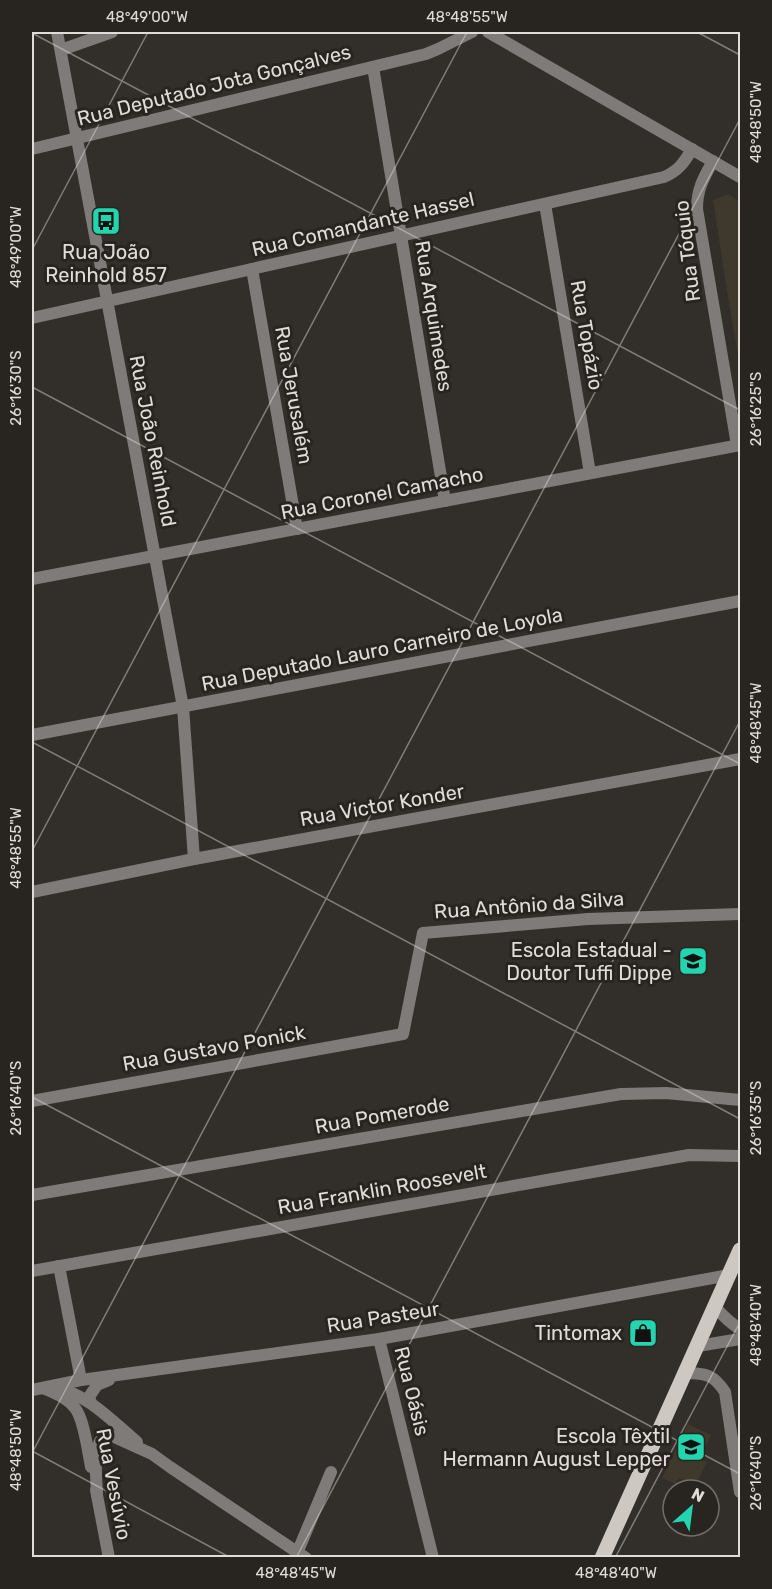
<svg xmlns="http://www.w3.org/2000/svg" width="772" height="1589" font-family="Rubik,sans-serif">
<rect width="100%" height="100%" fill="#322e29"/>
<g fill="#3f382d">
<polygon points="728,194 740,201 740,366 730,310 713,200"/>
<polygon points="688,1424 711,1435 700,1459 707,1462 695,1486 679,1478 675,1484 662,1478"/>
</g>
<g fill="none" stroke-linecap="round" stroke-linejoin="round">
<g stroke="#7e7b79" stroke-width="12">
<polyline points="57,32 183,707 194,859"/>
<polyline points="488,32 740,177"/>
<polyline points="61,50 112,32"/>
<polyline points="373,67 445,501"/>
<polyline points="32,149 426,54 438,49 472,32"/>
<path d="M 713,161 C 703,179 697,189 697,209 L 737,445"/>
<polyline points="545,204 590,473"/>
<polyline points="252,269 297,529"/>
<path d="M 32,318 L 664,177 C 678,171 684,163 692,149"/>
<polyline points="32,579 740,445"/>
<polyline points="32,735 740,601"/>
<polyline points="32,892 194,859 740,759"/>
<polyline points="32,1101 403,1034 423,933 588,919 740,914"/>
<polyline points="32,1195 621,1094 666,1093 740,1100"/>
<polyline points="59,1266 81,1380"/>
<polyline points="32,1271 689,1155 740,1156"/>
<path d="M 715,1307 C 723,1316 730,1323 740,1329"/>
<polyline points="379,1339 433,1558"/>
<polyline points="698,1346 740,1339"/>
<path d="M 686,1373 C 706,1373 714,1375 725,1392 L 740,1492"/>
<path d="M 43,1388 C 54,1393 68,1398 75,1408 C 84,1419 88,1452 91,1467"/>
<path d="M 54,1388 C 87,1393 112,1421 137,1442"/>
<polyline points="32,1390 81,1380 379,1339 729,1275"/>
<polyline points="91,1403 89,1397 97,1385 109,1380"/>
<polyline points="96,1490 109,1558"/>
<path d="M 97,1495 C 97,1483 92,1447 102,1439 C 103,1437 108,1436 110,1435 L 152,1454 L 170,1467 L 306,1558"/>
<polyline points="295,1558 331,1472"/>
</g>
<polyline stroke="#cec8c3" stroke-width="15" points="602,1558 740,1250"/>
</g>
<path fill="none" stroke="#e0ddd9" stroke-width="1.5" stroke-opacity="0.45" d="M 697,32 L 740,55M 32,33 L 740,410M 32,250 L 148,32M 32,387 L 740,764M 32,742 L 740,1119M 32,851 L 467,32M 32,1097 L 740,1474M 32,1451 L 231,1558M 32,1453 L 740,119M 296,1558 L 740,721M 615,1558 L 740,1322"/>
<defs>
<g id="bus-square" transform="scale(1.5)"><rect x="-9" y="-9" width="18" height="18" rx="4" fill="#23d5af" stroke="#28241f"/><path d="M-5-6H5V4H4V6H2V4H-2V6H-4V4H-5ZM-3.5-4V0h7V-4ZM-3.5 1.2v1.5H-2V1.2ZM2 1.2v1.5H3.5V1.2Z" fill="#111"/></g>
<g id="school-square" transform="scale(1.5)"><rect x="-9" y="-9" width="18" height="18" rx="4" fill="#23d5af" stroke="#28241f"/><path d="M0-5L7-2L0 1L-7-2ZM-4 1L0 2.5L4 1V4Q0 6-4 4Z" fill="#111"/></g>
<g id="shop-square" transform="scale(1.5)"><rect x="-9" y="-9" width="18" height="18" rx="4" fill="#23d5af" stroke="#28241f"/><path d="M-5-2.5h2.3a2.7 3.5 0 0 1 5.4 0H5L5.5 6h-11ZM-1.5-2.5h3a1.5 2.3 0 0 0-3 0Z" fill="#111"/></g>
</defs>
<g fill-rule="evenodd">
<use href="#bus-square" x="106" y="221"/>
<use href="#school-square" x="693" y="961"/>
<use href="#shop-square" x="643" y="1333"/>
<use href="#school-square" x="691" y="1447"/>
</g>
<g text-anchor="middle" stroke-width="6" stroke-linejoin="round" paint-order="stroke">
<g font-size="20" fill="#e0ddd9" stroke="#28241f">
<text transform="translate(214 85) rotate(-14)" y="7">Rua Deputado Jota Gonçalves</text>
<text transform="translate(363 224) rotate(-13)" y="7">Rua Comandante Hassel</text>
<text transform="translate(687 251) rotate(-97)" y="7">Rua Tóquio</text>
<text transform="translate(434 316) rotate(81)" y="7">Rua Arquimedes</text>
<text transform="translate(587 335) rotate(80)" y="7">Rua Topázio</text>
<text transform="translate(294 395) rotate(80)" y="7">Rua Jerusalém</text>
<text transform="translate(153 441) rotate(79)" y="7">Rua João Reinhold</text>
<text transform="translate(382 493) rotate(-11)" y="7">Rua Coronel Camacho</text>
<text transform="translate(382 649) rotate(-11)" y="7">Rua Deputado Lauro Carneiro de Loyola</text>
<text transform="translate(382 805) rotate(-10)" y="7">Rua Victor Konder</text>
<text transform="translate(529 905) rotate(-4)" y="7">Rua Antônio da Silva</text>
<text transform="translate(214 1048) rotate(-10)" y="7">Rua Gustavo Ponick</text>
<text transform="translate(382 1115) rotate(-10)" y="7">Rua Pomerode</text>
<text transform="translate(382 1189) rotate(-10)" y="7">Rua Franklin Roosevelt</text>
<text transform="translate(383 1317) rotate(-9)" y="7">Rua Pasteur</text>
<text transform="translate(412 1391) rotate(76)" y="7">Rua Oásis</text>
<text transform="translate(114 1484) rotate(79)" y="7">Rua Vesúvio</text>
</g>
<g font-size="20" fill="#e0ddd9" stroke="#28241f" text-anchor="end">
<text x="106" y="259" text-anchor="middle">Rua João<tspan x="106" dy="23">Reinhold 857</tspan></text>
<text x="672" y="957">Escola Estadual -<tspan x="672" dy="23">Doutor Tuffi Dippe</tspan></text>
<text x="622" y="1340">Tintomax</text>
<text x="670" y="1443">Escola Têxtil<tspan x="670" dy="23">Hermann August Lepper</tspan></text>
</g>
</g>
<rect width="772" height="1589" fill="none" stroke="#28241f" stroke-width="66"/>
<g transform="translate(691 1508) rotate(28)"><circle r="28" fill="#28241f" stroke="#726e69" stroke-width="1.5"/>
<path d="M0-4.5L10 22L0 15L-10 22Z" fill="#23d5af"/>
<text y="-9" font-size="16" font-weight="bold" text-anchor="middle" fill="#e0ddd9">N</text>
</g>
<rect x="33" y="33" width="706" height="1523" fill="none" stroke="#e0ddd9" stroke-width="2"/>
<g font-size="15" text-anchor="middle" fill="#e0ddd9">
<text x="147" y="22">48°49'00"W</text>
<text x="467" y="22">48°48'55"W</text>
<text transform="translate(756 122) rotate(-90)" y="5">48°48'50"W</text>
<text transform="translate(16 247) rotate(-90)" y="5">48°49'00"W</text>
<text transform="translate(16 388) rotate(-90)" y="5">26°16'30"S</text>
<text transform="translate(756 409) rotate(-90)" y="5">26°16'25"S</text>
<text transform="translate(756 723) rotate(-90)" y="5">48°48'45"W</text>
<text transform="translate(16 848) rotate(-90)" y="5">48°48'55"W</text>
<text transform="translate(16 1098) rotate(-90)" y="5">26°16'40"S</text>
<text transform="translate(756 1118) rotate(-90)" y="5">26°16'35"S</text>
<text transform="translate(756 1325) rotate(-90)" y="5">48°48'40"W</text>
<text transform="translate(16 1450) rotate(-90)" y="5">48°48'50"W</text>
<text transform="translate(756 1473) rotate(-90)" y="5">26°16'40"S</text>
<text x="296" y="1578">48°48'45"W</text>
<text x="616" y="1578">48°48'40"W</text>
</g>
</svg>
